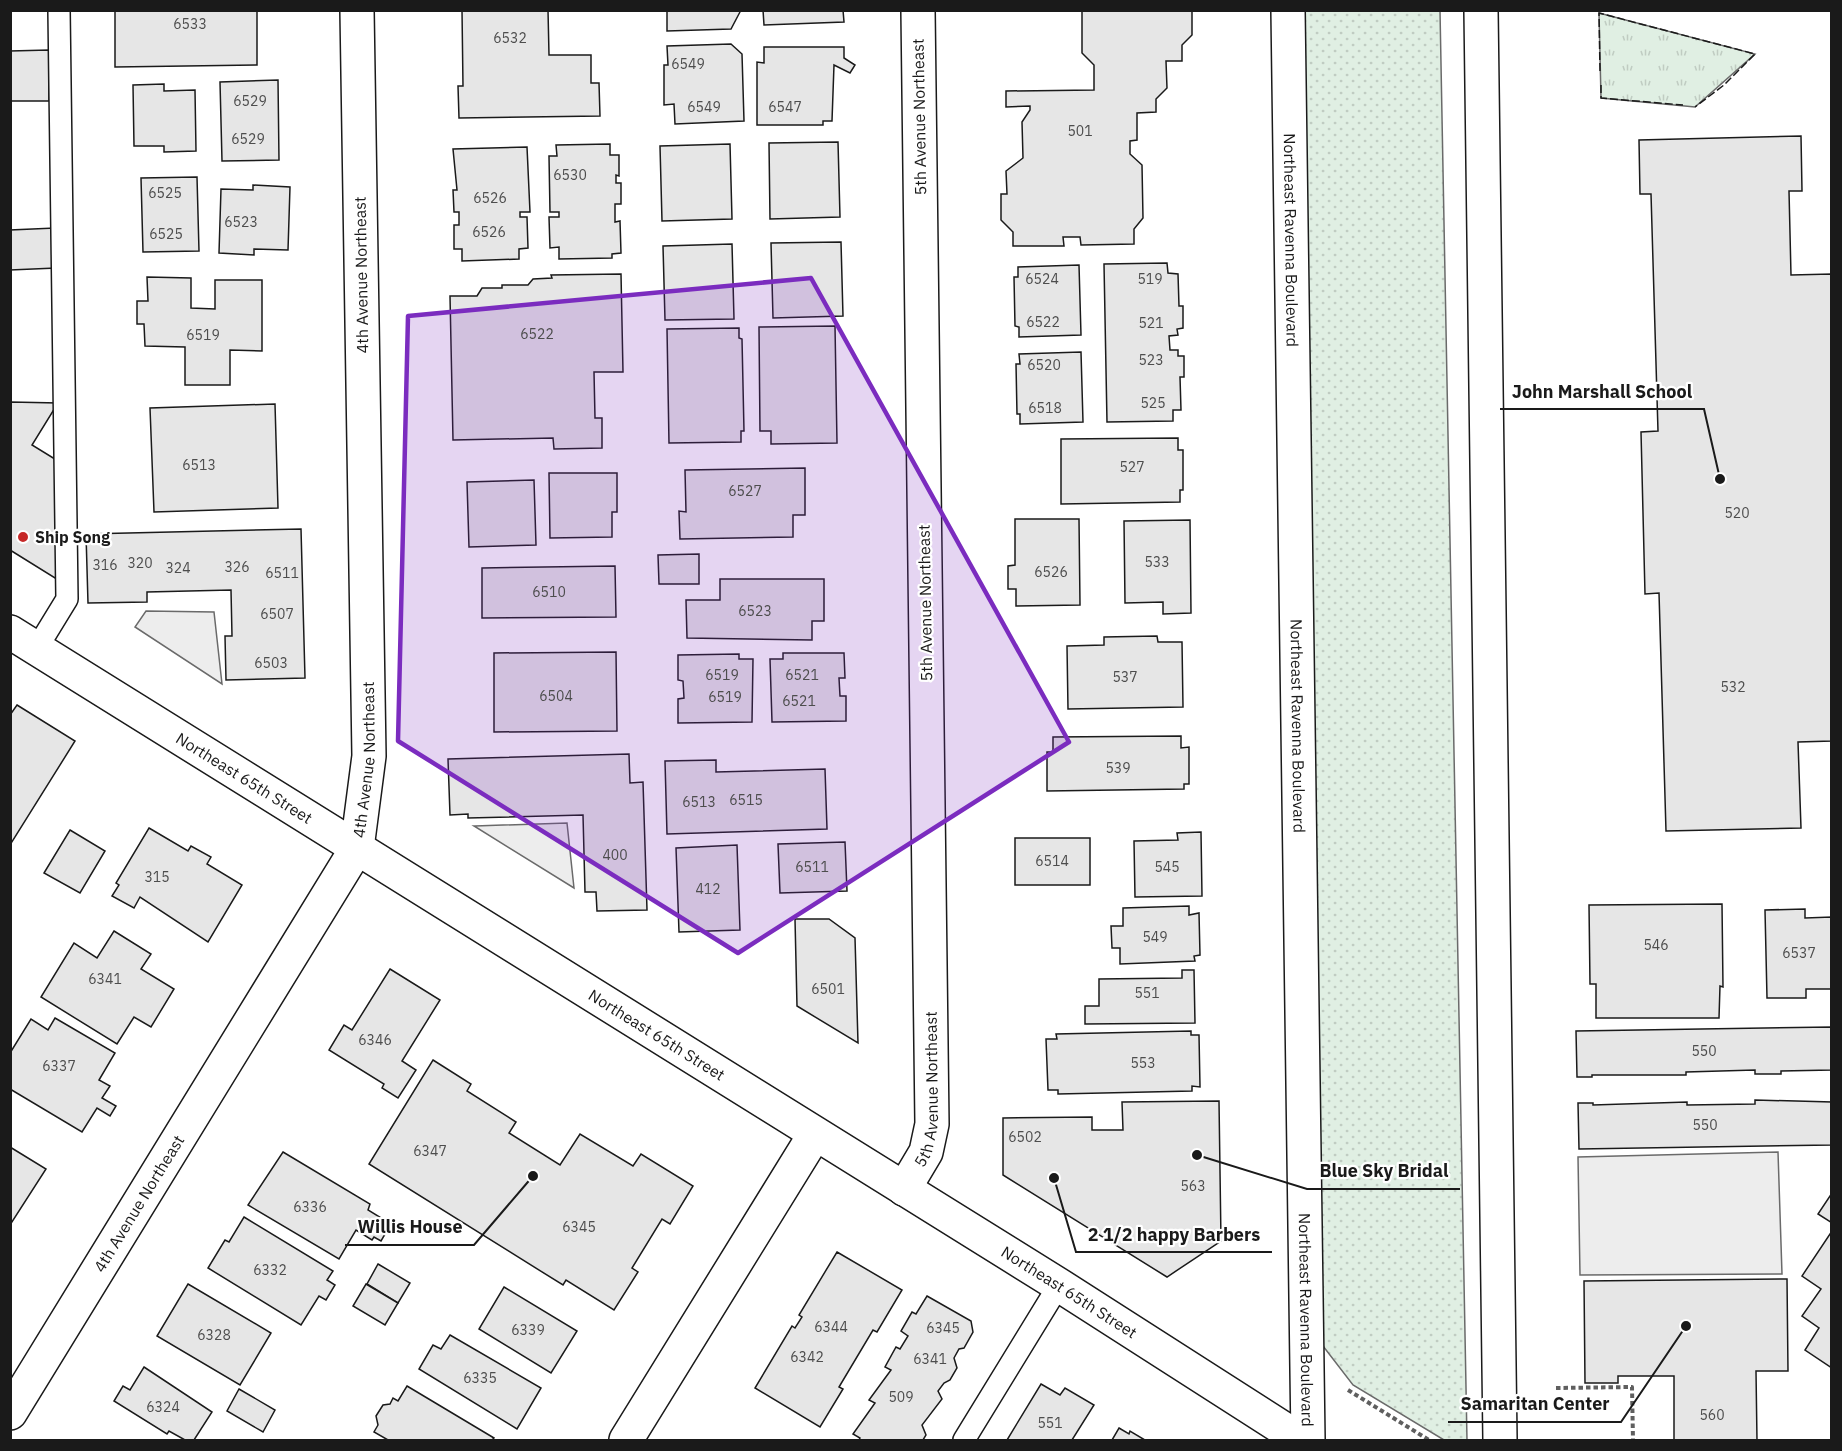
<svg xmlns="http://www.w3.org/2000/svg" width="1842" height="1451" font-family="'IBM Plex Sans',sans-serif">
<defs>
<pattern id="grass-dots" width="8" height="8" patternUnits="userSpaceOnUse" patternTransform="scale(1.5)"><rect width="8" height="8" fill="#e0efe3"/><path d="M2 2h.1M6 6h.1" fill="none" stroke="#c0ccc2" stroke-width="1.8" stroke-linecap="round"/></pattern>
<pattern id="park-tufts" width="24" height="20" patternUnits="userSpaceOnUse" patternTransform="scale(1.5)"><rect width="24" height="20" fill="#e0efe3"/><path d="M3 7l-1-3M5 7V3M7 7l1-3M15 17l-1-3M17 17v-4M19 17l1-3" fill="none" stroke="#c0ccc2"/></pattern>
</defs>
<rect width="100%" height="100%" fill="#fff"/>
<polygon fill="url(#grass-dots)" stroke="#6a6a6a" stroke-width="1.5" points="1298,11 1440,11 1467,1440 1444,1440 1353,1385 1323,1346"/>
<polygon fill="url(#park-tufts)" stroke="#6a6a6a" stroke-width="1.5" points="1599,13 1755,54 1695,107 1601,98"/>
<g fill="#ededed" stroke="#6a6a6a" stroke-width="1.5">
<polygon points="146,611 214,612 222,684 135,627"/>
<polygon points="567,823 574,888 474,826 475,826"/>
<polygon points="1778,1152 1782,1274 1580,1275 1578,1157"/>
</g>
<g fill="#e6e6e6" stroke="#1a1a1a" stroke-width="1.5">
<polygon points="115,10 257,10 257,65 115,67"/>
<polygon points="462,10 548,10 549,55 591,55 591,83 599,83 600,116 459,118 458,86 463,86"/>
<polygon points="741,10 731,29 667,31 667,11 663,10"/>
<polygon points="763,10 843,10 844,22 764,25"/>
<polygon points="1082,10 1192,10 1192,35 1182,45 1182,61 1166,61 1167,88 1156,99 1156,112 1137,113 1137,140 1130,141 1130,154 1142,165 1143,218 1134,229 1134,244 1081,245 1080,237 1063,237 1064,246 1013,246 1013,232 1001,220 1001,194 1007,194 1006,171 1023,158 1022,122 1030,110 1030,106 1006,107 1006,91 1094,90 1094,65 1082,53"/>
<polygon points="731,44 742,54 744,121 675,124 674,104 664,105 664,65 668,65 667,46"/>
<polygon points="764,47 844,47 844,58 855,65 850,73 834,65 832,121 823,121 823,125 757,125 757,62 764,63"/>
<polygon points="49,50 49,101 10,101 10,51"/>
<polygon points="278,80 279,160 222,161 220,82"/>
<polygon points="164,84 164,91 195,90 196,151 164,152 164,146 134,146 133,85"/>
<polygon points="1801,136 1802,191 1789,191 1791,275 1832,274 1832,741 1798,742 1801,828 1666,831 1659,593 1645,594 1641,432 1658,431 1651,194 1640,194 1639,140"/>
<polygon points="838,142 840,217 770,219 769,143"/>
<polygon points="610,144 610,155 619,155 619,176 616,175 616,183 621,183 621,204 615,204 615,222 620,221 621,253 612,254 612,258 559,259 559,247 550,248 549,217 559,217 559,212 550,212 549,156 557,156 556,145"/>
<polygon points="730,144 732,219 662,221 660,146"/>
<polygon points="527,147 530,212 520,212 520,217 527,217 528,248 519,249 519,259 462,261 462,249 454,249 454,225 459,225 459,212 454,212 453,190 457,190 453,149"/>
<polygon points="197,177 199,251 143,252 141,178"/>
<polygon points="253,185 290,187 288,250 254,249 254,255 219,253 221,189 253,190"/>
<polygon points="55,228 56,268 10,270 10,230"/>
<polygon points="841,242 843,316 773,318 771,243"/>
<polygon points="732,244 734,319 665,320 663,246"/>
<polygon points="1167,263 1168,273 1178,274 1179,306 1183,306 1183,328 1177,329 1178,335 1169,336 1170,350 1178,350 1178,356 1184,356 1184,377 1180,377 1181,410 1173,410 1173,421 1107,422 1104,264"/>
<polygon points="1079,265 1081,335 1019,337 1019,327 1015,326 1014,277 1018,277 1018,267"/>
<polygon points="621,274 623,372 594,372 595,418 602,418 602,448 554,449 553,438 453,440 450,296 477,296 482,288 502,288 502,285 528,285 533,279 552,278 551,275"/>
<polygon points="147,277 191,278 191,308 215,309 215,280 262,280 262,351 230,350 230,385 185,385 185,347 145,346 144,324 137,324 137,301 148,301"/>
<polygon points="835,326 837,443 771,444 771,431 760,431 759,327"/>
<polygon points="739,328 739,338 742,339 744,431 741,431 741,442 669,443 667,329"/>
<polygon points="1081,352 1083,422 1020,424 1020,414 1017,414 1016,364 1020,364 1019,354"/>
<polygon points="10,402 58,403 32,445 63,464 65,563 55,578 10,550"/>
<polygon points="275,404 278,508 154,512 150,408"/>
<polygon points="1178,438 1178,450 1183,450 1183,490 1180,490 1180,502 1061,504 1061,439"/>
<polygon points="805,468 805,515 793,515 793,537 680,539 679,511 686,512 685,470"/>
<polygon points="549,473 617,473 617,512 612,512 612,537 550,538"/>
<polygon points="534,480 536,545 469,547 467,482"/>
<polygon points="1015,519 1079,519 1080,605 1016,606 1016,589 1008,589 1008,566 1015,565"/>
<polygon points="1190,520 1191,613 1163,614 1163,602 1125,603 1124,521"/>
<polygon points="301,529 305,678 226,680 225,636 232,636 231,590 147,592 147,602 88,603 86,534"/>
<polygon points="699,554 699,584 659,584 658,555"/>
<polygon points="615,566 616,617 482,618 482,568"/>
<polygon points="720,579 824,579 824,621 812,621 812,640 687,638 686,600 720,600"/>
<polygon points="1157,636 1158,642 1182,642 1183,707 1068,709 1067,646 1104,645 1104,637"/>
<polygon points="616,652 617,731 494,732 494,653"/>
<polygon points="783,653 844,653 845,678 839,678 840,696 846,696 846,721 772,722 770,659 783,659"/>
<polygon points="739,654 739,659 753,659 752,722 678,723 678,699 684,698 683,681 678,680 678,655"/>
<polygon points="17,705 75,741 10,845 10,715"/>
<polygon points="1181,736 1181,748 1189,747 1189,784 1184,784 1184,789 1047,791 1047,752 1053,752 1053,737"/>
<polygon points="629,754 630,783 643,782 647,910 597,911 596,892 585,892 583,815 468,818 468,814 450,815 448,759"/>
<polygon points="716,760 716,772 825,769 827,829 667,834 665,761"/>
<polygon points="149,828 188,851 191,846 211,857 207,864 242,885 208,942 140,897 134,908 112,896 119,885 116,883"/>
<polygon points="70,830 105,851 80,893 44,873"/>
<polygon points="1201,832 1202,896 1135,897 1134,841 1178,840 1177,833"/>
<rect x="1015" y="838" width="75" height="47"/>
<polygon points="845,842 847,891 780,893 778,844"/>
<polygon points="737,845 740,930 679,932 676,848"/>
<polygon points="1722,904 1723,987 1720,986 1719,1018 1596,1018 1596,984 1590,984 1589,905"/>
<polygon points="1189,906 1189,915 1199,913 1200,955 1194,956 1195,961 1120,964 1120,948 1112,948 1111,926 1123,926 1123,908"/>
<polygon points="1805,909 1805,918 1832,917 1832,989 1806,989 1806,998 1767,998 1765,910"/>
<polygon points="795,919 829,919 855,938 858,1043 797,1006"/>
<polygon points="114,931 151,954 141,969 174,989 151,1027 134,1017 117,1044 41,997 74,943 97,958"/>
<polygon points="390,969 440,1000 402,1061 416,1070 398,1098 382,1088 384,1084 329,1050 344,1025 352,1030"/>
<polygon points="1182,970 1194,970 1195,1023 1085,1024 1085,1006 1099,1006 1099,979 1182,978"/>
<polygon points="55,1018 115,1053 99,1080 110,1086 102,1098 116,1106 110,1116 97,1108 82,1132 10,1089 10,1053 31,1019 48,1030"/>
<polygon points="1832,1027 1832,1070 1781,1071 1781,1074 1755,1074 1755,1070 1686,1072 1686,1075 1592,1075 1592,1077 1577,1077 1576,1031"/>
<polygon points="1191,1031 1191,1035 1199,1035 1200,1087 1192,1086 1192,1091 1058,1094 1058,1090 1048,1090 1046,1039 1057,1039 1056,1034"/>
<polygon points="433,1060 471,1084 467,1091 516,1122 509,1133 560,1165 580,1134 633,1166 641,1154 693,1186 670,1224 662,1219 632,1268 638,1272 614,1310 566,1280 563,1285 369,1164"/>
<polygon points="1755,1100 1832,1102 1832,1145 1579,1149 1578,1103 1593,1103 1593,1105 1687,1102 1687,1105 1755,1104"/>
<polygon points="1219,1101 1221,1241 1167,1277 1003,1175 1003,1118 1092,1117 1092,1130 1123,1130 1122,1102"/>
<polygon points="10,1147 46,1169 10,1225"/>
<polygon points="283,1152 370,1204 368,1210 391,1224 381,1241 374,1237 372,1240 356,1230 339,1259 248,1205"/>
<polygon points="1832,1193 1832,1223 1818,1214"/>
<polygon points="244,1217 333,1271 327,1280 335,1285 326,1300 319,1296 301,1325 208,1268 225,1240 229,1242"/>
<polygon points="1832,1231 1832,1368 1805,1350 1819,1328 1802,1316 1821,1289 1802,1276"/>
<polygon points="837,1252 902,1290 877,1332 873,1330 839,1387 843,1389 820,1427 755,1388 792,1326 795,1328 802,1317 799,1315"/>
<polygon points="378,1264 410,1283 398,1303 367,1284"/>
<polygon points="1787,1279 1788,1371 1756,1371 1757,1440 1674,1440 1674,1376 1618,1376 1618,1383 1585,1383 1584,1281"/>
<polygon points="188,1284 271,1333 240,1385 157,1336"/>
<polygon points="366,1284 398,1303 385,1325 353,1306"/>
<polygon points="504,1287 577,1331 551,1373 479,1329"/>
<polygon points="927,1296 971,1321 973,1332 964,1348 959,1349 954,1358 957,1368 950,1380 944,1383 938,1391 942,1399 922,1425 926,1435 923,1440 859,1440 860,1438 853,1434 875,1403 869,1400 891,1370 885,1367 896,1347 900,1349 908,1336 901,1331 912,1312 916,1314"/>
<polygon points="450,1335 541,1388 517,1429 419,1369 433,1345 441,1349"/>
<polygon points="144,1367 212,1412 194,1440 185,1440 169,1431 167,1434 114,1401 123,1386 130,1390"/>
<polygon points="1041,1384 1060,1395 1065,1388 1094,1405 1072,1440 1007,1440"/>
<polygon points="407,1386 494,1438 492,1440 388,1440 374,1432 378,1425 376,1416 383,1405 390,1404 393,1398 398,1401"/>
<polygon points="239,1389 275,1410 263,1432 227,1411"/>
<polygon points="1119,1428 1129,1434 1130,1431 1145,1440 1112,1440"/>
</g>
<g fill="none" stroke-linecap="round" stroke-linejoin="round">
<g stroke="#1a1a1a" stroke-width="24">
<g id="service">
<polyline points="37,648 67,599 59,10"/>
<polyline points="964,1440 1059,1285"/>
</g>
</g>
<g stroke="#1a1a1a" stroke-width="36">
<g id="minor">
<path id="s1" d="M 904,1189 L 926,1152 L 932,1124 L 918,10"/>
<path id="s2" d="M 10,1413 L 357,848 L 369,756 L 357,10"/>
<polyline points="626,1440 815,1134"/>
</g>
</g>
<g stroke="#1a1a1a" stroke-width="36">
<g id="secondary">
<path id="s3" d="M 1288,10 L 1308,1440"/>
<polyline points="1481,10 1500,1440"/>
<path id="s4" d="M 10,632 L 1059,1285 L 1301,1440"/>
</g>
</g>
<g stroke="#5f5f5f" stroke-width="4" stroke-dasharray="4.5 3" stroke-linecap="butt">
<polyline points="1556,1388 1632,1387 1633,1440"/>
<polyline points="1348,1390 1429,1440"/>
</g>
<use href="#service" stroke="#fff" stroke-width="21"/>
<use href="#minor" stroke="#fff" stroke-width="33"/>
<use href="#secondary" stroke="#fff" stroke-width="33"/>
<g stroke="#1a1a1a" stroke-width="1.5" stroke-dasharray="8 3" stroke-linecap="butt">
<polyline points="1600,71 1599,13 1755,54 1724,85 1695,107"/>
<polyline points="1601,85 1601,98 1683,105"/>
</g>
</g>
<path fill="#7b2cbf" fill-opacity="0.2" stroke="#7b2cbf" stroke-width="4.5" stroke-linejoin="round" d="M 811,278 L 1069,742 L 738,953 L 398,741 L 408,316 Z"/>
<circle fill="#c62828" stroke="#fff" stroke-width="2" cx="23" cy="537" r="6"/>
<g text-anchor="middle" stroke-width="4.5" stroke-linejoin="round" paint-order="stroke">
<g font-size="14" fill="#4d4d4d">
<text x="190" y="29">6533</text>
<text x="510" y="43">6532</text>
<text x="688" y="69">6549</text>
<text x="250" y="106">6529</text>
<text x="704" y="112">6549</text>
<text x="785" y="112">6547</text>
<text x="1080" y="136">501</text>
<text x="248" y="144">6529</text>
<text x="570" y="180">6530</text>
<text x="165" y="198">6525</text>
<text x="490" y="203">6526</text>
<text x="241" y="227">6523</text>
<text x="489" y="237">6526</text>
<text x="166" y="239">6525</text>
<text x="1042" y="284">6524</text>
<text x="1150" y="284">519</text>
<text x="1043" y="327">6522</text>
<text x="1151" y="328">521</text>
<text x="537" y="339">6522</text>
<text x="203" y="340">6519</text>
<text x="1151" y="365">523</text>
<text x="1044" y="370">6520</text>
<text x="1153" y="408">525</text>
<text x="1045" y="413">6518</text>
<text x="199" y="470">6513</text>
<text x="1132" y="472">527</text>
<text x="745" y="496">6527</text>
<text x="1737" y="518">520</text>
<text x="1157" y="567">533</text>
<text x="140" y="568">320</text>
<text x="105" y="570">316</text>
<text x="237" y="572">326</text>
<text x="178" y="573">324</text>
<text x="1051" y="577">6526</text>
<text x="282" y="578">6511</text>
<text x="549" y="597">6510</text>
<text x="755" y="616">6523</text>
<text x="277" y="619">6507</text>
<text x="271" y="668">6503</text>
<text x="722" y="680">6519</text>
<text x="802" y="680">6521</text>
<text x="1125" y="682">537</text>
<text x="1733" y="692">532</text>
<text x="556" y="701">6504</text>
<text x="725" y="702">6519</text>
<text x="799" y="706">6521</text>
<text x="1118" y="773">539</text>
<text x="746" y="805">6515</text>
<text x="699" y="807">6513</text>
<text x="615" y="860">400</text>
<text x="1052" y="866">6514</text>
<text x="812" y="872">6511</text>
<text x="1167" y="872">545</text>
<text x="157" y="882">315</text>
<text x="708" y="894">412</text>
<text x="1155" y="942">549</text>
<text x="1656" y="950">546</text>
<text x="1799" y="958">6537</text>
<text x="105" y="984">6341</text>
<text x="828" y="994">6501</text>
<text x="1147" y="998">551</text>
<text x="375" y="1045">6346</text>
<text x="1704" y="1056">550</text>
<text x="1143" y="1068">553</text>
<text x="59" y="1071">6337</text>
<text x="1705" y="1130">550</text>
<text x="1025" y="1142">6502</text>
<text x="430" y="1156">6347</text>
<text x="1193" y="1191">563</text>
<text x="310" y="1212">6336</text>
<text x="579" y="1232">6345</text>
<text x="270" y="1275">6332</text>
<text x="831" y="1332">6344</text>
<text x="943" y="1333">6345</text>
<text x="528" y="1335">6339</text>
<text x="214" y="1340">6328</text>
<text x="807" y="1362">6342</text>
<text x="930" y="1364">6341</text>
<text x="480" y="1383">6335</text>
<text x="901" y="1402">509</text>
<text x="163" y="1412">6324</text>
<text x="1712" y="1420">560</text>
<text x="1050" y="1428">551</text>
</g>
<g font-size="16" fill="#1a1a1a" stroke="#fff">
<text transform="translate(919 117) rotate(-91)" y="6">5th Avenue Northeast</text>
<text dy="6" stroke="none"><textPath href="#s3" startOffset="230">Northeast Ravenna Boulevard</textPath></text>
<text transform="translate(361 275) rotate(-91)" y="6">4th Avenue Northeast</text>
<text transform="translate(925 603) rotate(-91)" y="6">5th Avenue Northeast</text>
<text dy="6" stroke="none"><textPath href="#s3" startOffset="716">Northeast Ravenna Boulevard</textPath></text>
<text dy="6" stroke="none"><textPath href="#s2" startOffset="752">4th Avenue Northeast</textPath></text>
<text dy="6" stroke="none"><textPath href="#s4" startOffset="276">Northeast 65th Street</textPath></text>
<text dy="6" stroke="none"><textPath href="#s4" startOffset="762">Northeast 65th Street</textPath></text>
<text dy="6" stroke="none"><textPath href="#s1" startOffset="106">5th Avenue Northeast</textPath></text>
<text dy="6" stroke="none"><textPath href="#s2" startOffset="246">4th Avenue Northeast</textPath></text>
<text dy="6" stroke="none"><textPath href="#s4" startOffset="1248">Northeast 65th Street</textPath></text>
<text dy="6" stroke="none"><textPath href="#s3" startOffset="1310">Northeast Ravenna Boulevard</textPath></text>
</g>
<g font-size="16" font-weight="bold" fill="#1a1a1a" stroke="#fff" text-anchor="start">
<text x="35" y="543">Ship Song</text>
</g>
</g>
<path fill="none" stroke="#1a1a1a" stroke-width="2" d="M1720 479L1704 409H1500M1197 1155L1307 1189H1460M533 1176L474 1245H345M1054 1178L1076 1252H1272M1686 1326L1621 1422H1448"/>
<g fill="#1a1a1a" stroke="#fff" stroke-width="2">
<circle cx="1720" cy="479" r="6"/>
<circle cx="1197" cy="1155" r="6"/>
<circle cx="533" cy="1176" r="6"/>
<circle cx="1054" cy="1178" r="6"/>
<circle cx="1686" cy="1326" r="6"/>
</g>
<g font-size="18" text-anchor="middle" font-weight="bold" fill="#1a1a1a" stroke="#fff" stroke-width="4.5" stroke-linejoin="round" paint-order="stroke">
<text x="1602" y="398">John Marshall School</text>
<text x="1384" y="1177">Blue Sky Bridal</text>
<text x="410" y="1233">Willis House</text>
<text x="1174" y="1241">2 1/2 happy Barbers</text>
<text x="1535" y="1410">Samaritan Center</text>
</g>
<rect width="1842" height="1451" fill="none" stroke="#1a1a1a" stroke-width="24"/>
</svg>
